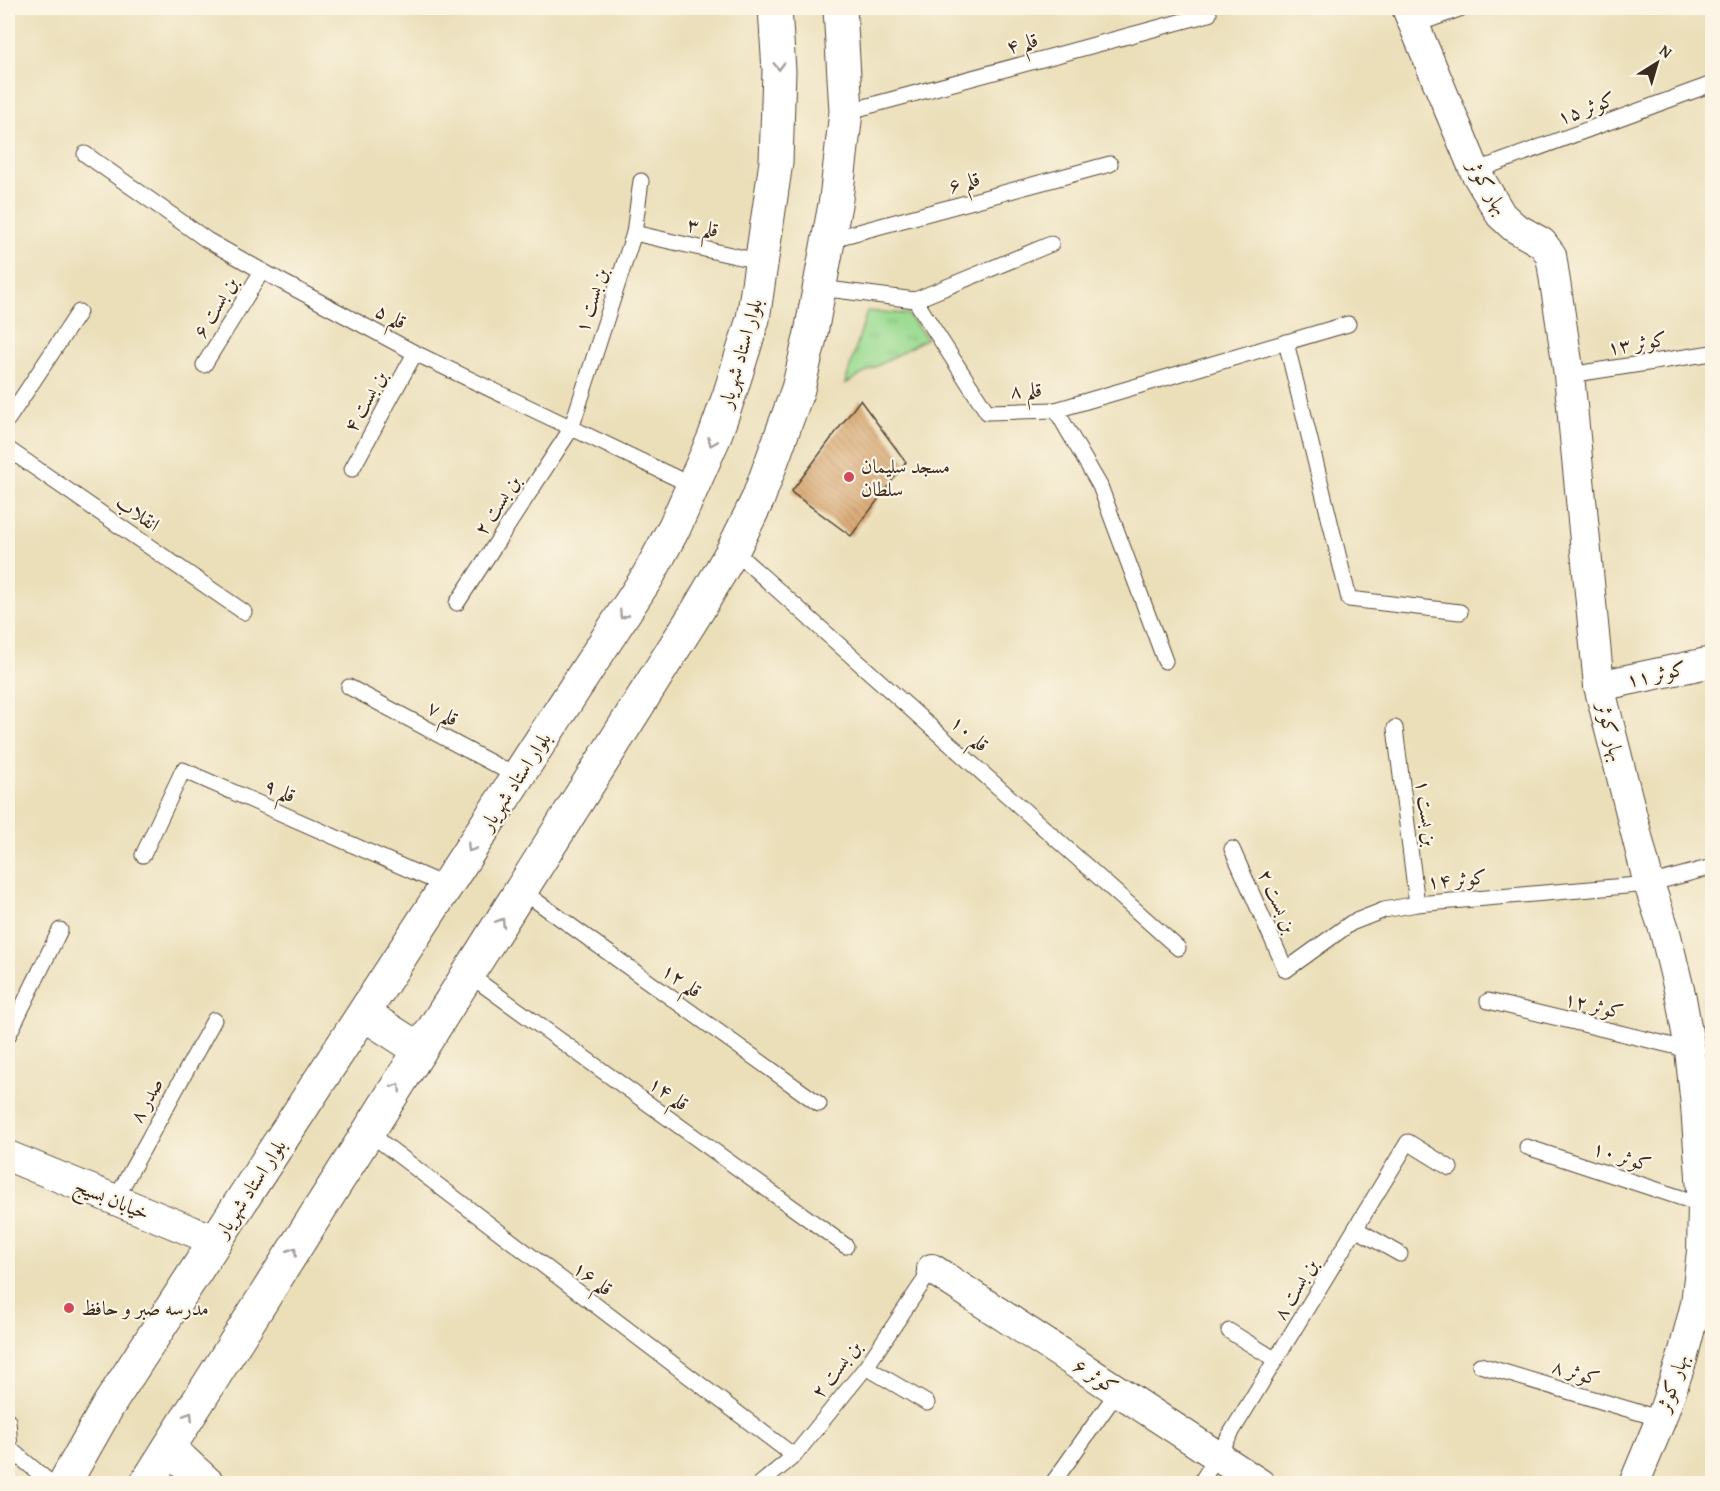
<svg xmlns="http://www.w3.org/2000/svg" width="1720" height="1491" font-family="'Gentium Book Plus',Amiri,serif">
<defs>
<pattern id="grass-tufts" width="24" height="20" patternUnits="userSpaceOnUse" patternTransform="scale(1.5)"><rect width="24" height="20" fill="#9bdb92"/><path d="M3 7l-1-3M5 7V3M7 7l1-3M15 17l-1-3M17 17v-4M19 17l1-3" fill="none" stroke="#86bc7d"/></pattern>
<pattern id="building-back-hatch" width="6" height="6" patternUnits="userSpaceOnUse" patternTransform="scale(1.5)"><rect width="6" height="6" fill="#d39c60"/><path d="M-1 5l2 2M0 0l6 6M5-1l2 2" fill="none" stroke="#ac7f4f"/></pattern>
</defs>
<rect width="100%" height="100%" fill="#fcf5e5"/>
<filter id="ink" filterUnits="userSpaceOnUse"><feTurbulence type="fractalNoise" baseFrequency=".0167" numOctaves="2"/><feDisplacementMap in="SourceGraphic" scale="12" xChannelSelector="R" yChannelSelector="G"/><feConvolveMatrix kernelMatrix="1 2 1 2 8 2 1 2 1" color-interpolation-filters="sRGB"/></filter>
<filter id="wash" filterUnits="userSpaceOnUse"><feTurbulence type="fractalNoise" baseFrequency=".008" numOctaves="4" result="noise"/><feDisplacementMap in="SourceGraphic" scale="24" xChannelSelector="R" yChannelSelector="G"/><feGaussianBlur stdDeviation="1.35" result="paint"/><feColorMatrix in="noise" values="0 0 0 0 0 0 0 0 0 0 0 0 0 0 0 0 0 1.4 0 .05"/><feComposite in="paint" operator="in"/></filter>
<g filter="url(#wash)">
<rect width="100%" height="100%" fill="#ebdfba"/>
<polygon fill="url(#grass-tufts)" stroke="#6b8258" stroke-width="1.5" points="867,311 907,314 927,338 845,384"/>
<g id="blocks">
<polygon fill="url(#building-back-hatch)" points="860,400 906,462 851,536 791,492"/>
</g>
</g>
<g filter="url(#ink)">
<use href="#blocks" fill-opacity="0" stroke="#554535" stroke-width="1.5"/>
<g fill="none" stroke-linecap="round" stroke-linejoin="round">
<g stroke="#554535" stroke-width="17">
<g id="service">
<polyline points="1415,25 1462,8"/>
<polyline points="846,112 1209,14"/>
<polyline points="85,154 207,240 262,271 415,353 693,486"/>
<polyline points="1475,171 1712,84"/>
<polyline points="634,233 762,262"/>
<polyline points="829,240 1110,164"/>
<polyline points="820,288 915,300 987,412 1056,410 1100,486 1165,661"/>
<polyline points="915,300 1051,244"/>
<polyline points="1286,342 1349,599 1460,612"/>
<polyline points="204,365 262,271"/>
<polyline points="1569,375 1712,353"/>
<polyline points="1056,410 1348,324"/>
<polyline points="8,419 79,312"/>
<polyline points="8,449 244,612"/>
<polyline points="352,469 415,353"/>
<polyline points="733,550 1178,948"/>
<polyline points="457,603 571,429 634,233 641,181"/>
<polyline points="349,687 518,777"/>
<polyline points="1395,728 1417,904"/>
<polyline points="1232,849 1286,970 1351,923 1384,910 1417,904 1649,884 1712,867"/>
<polyline points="143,855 183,770 446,886"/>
<polyline points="521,890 819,1104"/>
<polyline points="468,974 846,1246"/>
<polyline points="1488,1001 1690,1050"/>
<polyline points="8,1036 60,930"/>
<polyline points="368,1132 794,1456"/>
<polyline points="1527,1147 1703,1205"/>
<polyline points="115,1200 214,1020"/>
<polyline points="1356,1229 1400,1254"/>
<polyline points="1229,1331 1276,1360"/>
<polyline points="1480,1365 1661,1419"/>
<polyline points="866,1367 927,1403"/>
<polyline points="8,1421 10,1449 52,1484"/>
<polyline points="760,1484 794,1456 866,1367 932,1269"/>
<polyline points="1052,1484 1118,1391"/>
<polyline points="1200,1484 1408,1142 1450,1168"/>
</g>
</g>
<g stroke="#554535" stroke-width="32">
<g id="minor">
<polyline points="1407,8 1475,171 1501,215 1514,227 1542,243 1551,255 1569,375 1599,686 1649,884 1665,932 1681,998 1690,1050 1696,1106 1703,1205 1702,1251 1696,1304 1682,1359 1661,1419 1634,1484"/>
<polyline points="1599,686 1712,662"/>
<polyline points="8,1156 216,1241"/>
<polyline points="932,1269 1260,1484"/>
</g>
</g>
<g stroke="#554535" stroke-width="35">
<polyline id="tertiary" points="364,1014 420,1050"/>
</g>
<g stroke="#554535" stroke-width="35">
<g id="secondary">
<polyline points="169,1448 208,1484"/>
<polyline points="64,1484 108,1406 648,576 675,526 714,438 730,393 753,319 776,162 779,71 775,8"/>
<polyline points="146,1484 698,610 733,550 758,499 798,389 810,338 836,199 846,112 840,8"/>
</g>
</g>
<use href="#service" stroke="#fff" stroke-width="15"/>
<use href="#minor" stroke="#fff" stroke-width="30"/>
<use href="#tertiary" stroke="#fff" stroke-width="33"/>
<use href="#secondary" stroke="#fff" stroke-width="33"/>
</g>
<defs><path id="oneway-chevron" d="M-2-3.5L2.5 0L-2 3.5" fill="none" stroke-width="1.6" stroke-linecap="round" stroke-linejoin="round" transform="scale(1.5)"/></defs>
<g stroke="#a79f9a">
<use href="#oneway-chevron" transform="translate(779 66) rotate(88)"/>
<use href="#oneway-chevron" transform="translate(712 442) rotate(113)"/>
<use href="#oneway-chevron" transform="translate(623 615) rotate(123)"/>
<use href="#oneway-chevron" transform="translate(471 848) rotate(123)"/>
<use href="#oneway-chevron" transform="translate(501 922) rotate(-58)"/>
<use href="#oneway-chevron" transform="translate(397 1087) rotate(-58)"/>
<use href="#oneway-chevron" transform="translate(293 1251) rotate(-58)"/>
<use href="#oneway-chevron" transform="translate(189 1416) rotate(-58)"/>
</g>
</g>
<g fill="#d1495b" stroke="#fcf5e5" stroke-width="2">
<circle cx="849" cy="477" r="6"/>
<circle cx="69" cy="1308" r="6"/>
</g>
<g text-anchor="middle" stroke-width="4.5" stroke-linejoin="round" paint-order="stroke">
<g font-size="20" fill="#3b2a1e" stroke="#fcf5e5">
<text transform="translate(1022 43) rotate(-15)" y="7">قلم ۴</text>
<text transform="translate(1586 108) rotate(-20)" y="7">کوثر ۱۵</text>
<text transform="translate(964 182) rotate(-15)" y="7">قلم ۶</text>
<text transform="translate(1488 187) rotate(59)" y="7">بهار کوثر</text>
<text transform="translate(703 227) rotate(13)" y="7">قلم ۳</text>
<text transform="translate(591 300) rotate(-72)" y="7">بن بست ۱</text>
<text transform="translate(215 307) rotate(-59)" y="7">بن بست ۶</text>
<text transform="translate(391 316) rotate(28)" y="7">قلم ۵</text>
<text transform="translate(1637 343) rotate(-9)" y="7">کوثر ۱۳</text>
<text transform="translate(740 353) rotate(-74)" y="7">بلوار استاد شهریار</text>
<text transform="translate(1026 390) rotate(-2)" y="7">قلم ۸</text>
<text transform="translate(365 401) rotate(-61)" y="7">بن بست ۴</text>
<text transform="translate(497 505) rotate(-57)" y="7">بن بست ۲</text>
<text transform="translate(138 513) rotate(35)" y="7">انقلاب</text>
<text transform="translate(1656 674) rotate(-12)" y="7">کوثر ۱۱</text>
<text transform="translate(443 713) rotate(28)" y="7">قلم ۷</text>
<text transform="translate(1611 732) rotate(76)" y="7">بهار کوثر</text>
<text transform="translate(970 733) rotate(42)" y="7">قلم ۱۰</text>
<text transform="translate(515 781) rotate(-57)" y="7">بلوار استاد شهریار</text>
<text transform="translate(280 790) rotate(24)" y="7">قلم ۹</text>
<text transform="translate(1427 813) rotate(83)" y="7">بن بست ۱</text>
<text transform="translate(1457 879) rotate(-5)" y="7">کوثر ۱۴</text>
<text transform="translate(1278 901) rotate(66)" y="7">بن بست ۲</text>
<text transform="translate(682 980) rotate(36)" y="7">قلم ۱۲</text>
<text transform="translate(1594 1005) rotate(14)" y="7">کوثر ۱۲</text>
<text transform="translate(669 1093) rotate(36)" y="7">قلم ۱۴</text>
<text transform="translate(146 1100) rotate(-61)" y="7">صدر ۸</text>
<text transform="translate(1622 1156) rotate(18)" y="7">کوثر ۱۰</text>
<text transform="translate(250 1188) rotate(-57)" y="7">بلوار استاد شهریار</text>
<text transform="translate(112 1199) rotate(22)" y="7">خیابان بسیج</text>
<text transform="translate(593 1278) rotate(37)" y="7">قلم ۱۶</text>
<text transform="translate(1295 1289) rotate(-59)" y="7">بن بست ۸</text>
<text transform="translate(836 1369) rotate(-52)" y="7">بن بست ۲</text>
<text transform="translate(1576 1372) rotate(17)" y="7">کوثر ۸</text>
<text transform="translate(1096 1376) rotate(33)" y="7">کوثر ۶</text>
<text transform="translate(1672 1383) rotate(-71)" y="7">بهار کوثر</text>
</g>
<g font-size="20" fill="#3b2a1e" stroke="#fcf5e5" text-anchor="start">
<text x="861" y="473">مسجد سلیمان<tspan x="861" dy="23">سلطان</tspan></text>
<text x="81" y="1315">مدرسه صبر و حافظ</text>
</g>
</g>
<rect width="1720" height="1491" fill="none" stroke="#fcf5e5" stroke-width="30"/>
<g transform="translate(1657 63) rotate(37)" stroke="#fcf5e5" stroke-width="4.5" paint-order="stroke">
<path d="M0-4.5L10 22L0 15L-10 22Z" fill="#3b2a1e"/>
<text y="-9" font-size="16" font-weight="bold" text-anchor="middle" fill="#3b2a1e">N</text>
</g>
</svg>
